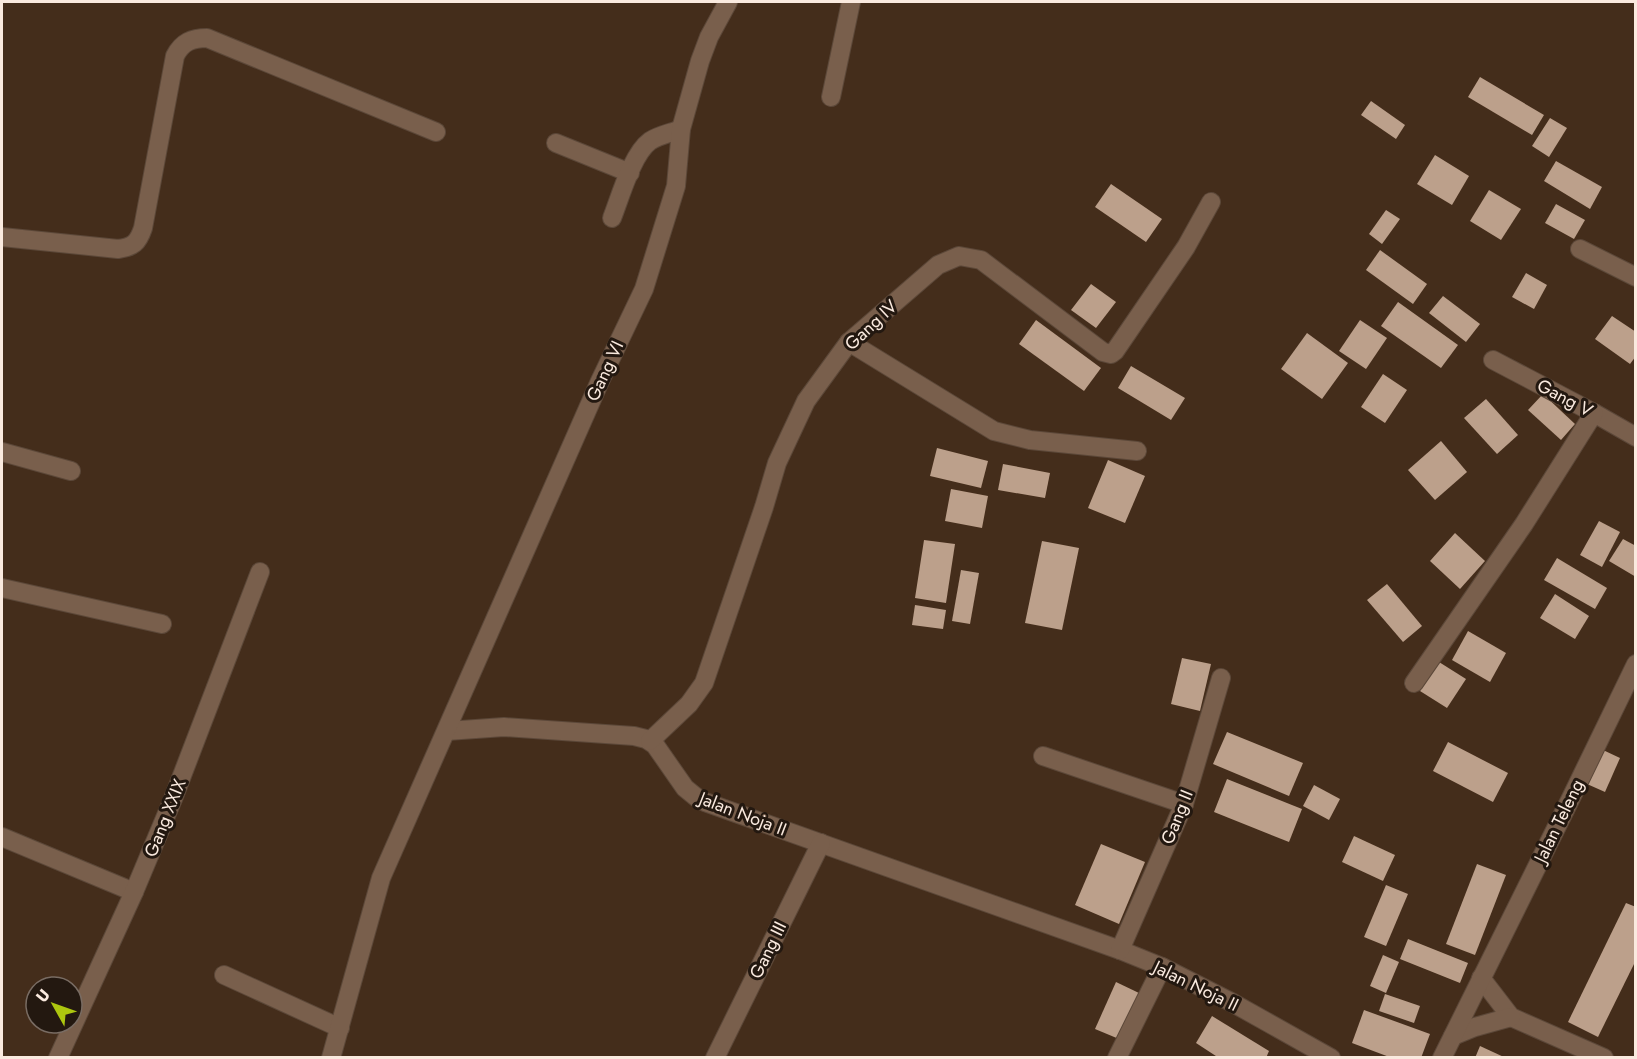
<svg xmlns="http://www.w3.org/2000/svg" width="1637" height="1059" font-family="Jost,sans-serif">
<rect width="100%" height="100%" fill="#442d1b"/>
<g fill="#bca08b">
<polygon points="1480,77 1544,115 1532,135 1468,97"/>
<polygon points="1371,101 1405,125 1396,139 1361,115"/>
<polygon points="1550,118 1567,128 1549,157 1532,146"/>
<polygon points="1435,155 1469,176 1452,205 1417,184"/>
<polygon points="1556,161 1602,187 1590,209 1544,181"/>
<polygon points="1111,184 1162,219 1146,242 1095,207"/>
<polygon points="1489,190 1521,209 1501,240 1470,221"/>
<polygon points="1556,204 1585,220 1574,239 1545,223"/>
<polygon points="1386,210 1400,219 1382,244 1369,234"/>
<polygon points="1380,250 1427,284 1413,304 1366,270"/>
<polygon points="1526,273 1547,285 1534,309 1512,297"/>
<polygon points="1091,284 1116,302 1096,328 1071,310"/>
<polygon points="1443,296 1480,324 1466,342 1429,313"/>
<polygon points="1398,302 1458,345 1441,368 1381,326"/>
<polygon points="1612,316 1636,332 1636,356 1630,364 1595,339"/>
<polygon points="1036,320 1101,368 1084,391 1019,344"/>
<polygon points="1360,320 1387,338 1366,369 1339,351"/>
<polygon points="1307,333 1348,363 1322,399 1281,369"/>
<polygon points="1131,366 1185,398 1171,420 1118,388"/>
<polygon points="1383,374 1407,390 1385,423 1361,407"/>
<polygon points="1543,394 1575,424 1561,440 1528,410"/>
<polygon points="1486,399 1518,435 1497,454 1464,418"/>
<polygon points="1441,441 1467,472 1435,500 1408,470"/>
<polygon points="937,448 988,461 981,488 930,476"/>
<polygon points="1108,460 1145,476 1125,523 1088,508"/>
<polygon points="1003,464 1050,473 1045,498 998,490"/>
<polygon points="951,489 988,496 982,528 945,521"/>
<polygon points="1599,521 1620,532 1602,567 1580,555"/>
<polygon points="1455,533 1485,561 1460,589 1430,561"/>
<polygon points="1623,539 1636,546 1636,577 1609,561"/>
<polygon points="924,540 955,544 946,603 915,598"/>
<polygon points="1042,541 1079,548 1062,630 1025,623"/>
<polygon points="1557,558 1607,588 1595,609 1544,580"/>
<polygon points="961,570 979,573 970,624 952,621"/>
<polygon points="1387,584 1422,626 1403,642 1367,600"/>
<polygon points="1555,594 1589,616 1575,639 1540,618"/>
<polygon points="915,605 946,610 943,629 912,625"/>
<polygon points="1468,631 1506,653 1490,682 1452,660"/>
<polygon points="1182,658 1211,664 1200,711 1171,704"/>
<polygon points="1439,662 1466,679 1447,708 1420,691"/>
<polygon points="1227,732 1303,763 1289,796 1213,764"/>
<polygon points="1448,742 1508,773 1493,802 1433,771"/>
<polygon points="1603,750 1620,758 1605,792 1587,784"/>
<polygon points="1227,779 1302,809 1289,842 1214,812"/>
<polygon points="1314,785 1340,799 1329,820 1303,806"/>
<polygon points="1354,836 1395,855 1383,881 1342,862"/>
<polygon points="1101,844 1145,862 1119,924 1075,905"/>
<polygon points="1477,864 1506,875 1475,955 1446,944"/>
<polygon points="1386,885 1408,894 1386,946 1364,937"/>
<polygon points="1626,903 1636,907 1636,960 1598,1037 1568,1022"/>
<polygon points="1408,939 1468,963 1460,983 1400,959"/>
<polygon points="1383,955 1399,962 1386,993 1370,986"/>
<polygon points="1116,982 1139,993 1119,1039 1095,1029"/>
<polygon points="1385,994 1420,1006 1414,1023 1379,1011"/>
<polygon points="1364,1010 1430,1034 1421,1058 1392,1058 1352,1043"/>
<polygon points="1212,1016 1269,1051 1266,1058 1219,1058 1196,1043"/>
<polygon points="1480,1046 1506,1058 1475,1058"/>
</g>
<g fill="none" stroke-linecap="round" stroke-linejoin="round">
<g stroke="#5c4839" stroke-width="20">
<g id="minor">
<polyline points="831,97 851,2"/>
<polyline points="556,143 630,173"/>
<path d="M 612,218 C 620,198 632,154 650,141 C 659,135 671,133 681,129"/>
<path d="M 2,237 L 118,249 C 133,247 138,243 143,228 L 175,56 C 182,42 192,38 207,38 L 436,132"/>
<polyline points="1580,249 1636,277"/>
<polyline points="849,342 994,431 1030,440 1137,451"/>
<polyline points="1493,360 1594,413 1636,437"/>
<polyline points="2,452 71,471"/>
<polyline points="2,588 162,624"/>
<polyline points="1414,683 1524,524 1594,413"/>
<polyline points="447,731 504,727 634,736 646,739 655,745 685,788 696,797 705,802 1120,950 1162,967 1233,1003 1331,1058"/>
<polyline points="650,741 689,704 704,683 764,507 777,463 806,401 849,342 938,265 959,256 981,260 1103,352 1111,354 1115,351 1186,247 1211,202"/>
<polyline points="1043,756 1184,804"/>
<polyline points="2,837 134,892"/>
<polyline points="1120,950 1184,804 1221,678"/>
<polyline points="224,975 340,1028"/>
<polyline points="1481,978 1511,1017 1604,1058"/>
<polyline points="1453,1036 1475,1027 1511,1017"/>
<polyline points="58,1058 134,892 173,799 260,572"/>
<polyline points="331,1058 381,878 600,381 644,289 676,186 681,129 700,61 709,37 728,2"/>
<polyline points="715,1058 821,843"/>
<polyline points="1117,1058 1162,967"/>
<polyline points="1442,1058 1570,800 1636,664"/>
</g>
</g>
<use href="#minor" stroke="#795f4c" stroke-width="18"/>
</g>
<g text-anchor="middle" stroke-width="6" stroke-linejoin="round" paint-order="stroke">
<g font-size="18" fill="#faeadf" stroke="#231810">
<text transform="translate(871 325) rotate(-43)" y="6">Gang IV</text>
<text transform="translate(605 371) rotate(-65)" y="6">Gang VI</text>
<text transform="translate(1565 398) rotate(28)" y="6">Gang V</text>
<text transform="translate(743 814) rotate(21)" y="6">Jalan Noja II</text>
<text transform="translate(1177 817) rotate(-68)" y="6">Gang II</text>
<text transform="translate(165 818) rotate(-68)" y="6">Gang XXIX</text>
<text transform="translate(1559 821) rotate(-64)" y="6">Jalan Teleng</text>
<text transform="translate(768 950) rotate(-64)" y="6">Gang III</text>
<text transform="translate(1196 986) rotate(26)" y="6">Jalan Noja II</text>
</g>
</g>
<rect width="1637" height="1059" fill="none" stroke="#faeadf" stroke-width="6"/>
<g transform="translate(54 1005) rotate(310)"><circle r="28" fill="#231810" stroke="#796c63" stroke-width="1.5"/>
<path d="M0-4.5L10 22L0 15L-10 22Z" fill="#adc60f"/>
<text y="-9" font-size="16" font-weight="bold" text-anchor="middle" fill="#faeadf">U</text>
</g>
</svg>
